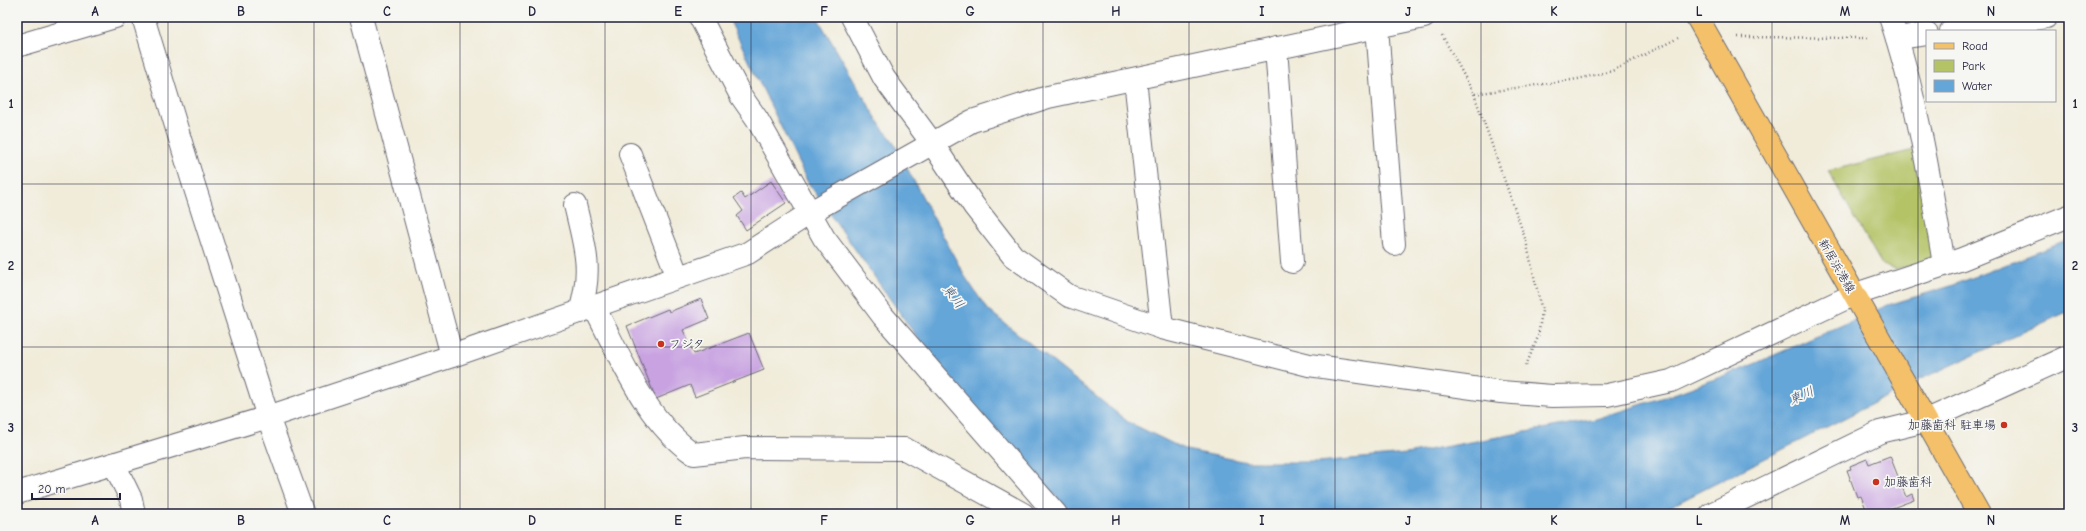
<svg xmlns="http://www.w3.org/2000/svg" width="2086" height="531" font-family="'Comic Neue','Klee One',sans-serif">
<rect width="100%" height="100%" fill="#f6f6f2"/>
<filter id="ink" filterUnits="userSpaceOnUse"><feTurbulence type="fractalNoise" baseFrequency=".025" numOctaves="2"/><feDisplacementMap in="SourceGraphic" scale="8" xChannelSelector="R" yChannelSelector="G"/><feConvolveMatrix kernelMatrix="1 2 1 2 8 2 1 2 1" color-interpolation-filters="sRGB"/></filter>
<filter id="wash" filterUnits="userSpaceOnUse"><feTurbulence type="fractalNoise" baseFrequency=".012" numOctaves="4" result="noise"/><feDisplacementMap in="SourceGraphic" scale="16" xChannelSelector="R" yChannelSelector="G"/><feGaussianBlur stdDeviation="0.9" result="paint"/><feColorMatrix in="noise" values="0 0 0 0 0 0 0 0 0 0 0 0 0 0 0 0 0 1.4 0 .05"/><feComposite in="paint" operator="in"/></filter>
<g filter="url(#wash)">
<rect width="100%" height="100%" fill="#f1ecda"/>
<polygon fill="#b3c365" stroke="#6a7250" points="1918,149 1936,253 1930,260 1895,270 1882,265 1828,171"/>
<polygon fill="#65a6d8" stroke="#44648a" points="728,17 817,17 882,128 891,138 964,275 987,309 1128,422 1186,450 1247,462 1318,462 1406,454 1596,419 1671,395 1745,368 1888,305 1951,286 2069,240 2069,311 1921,379 1656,514 1072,514 947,380 807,181"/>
<g id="blocks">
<g fill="#c8a2e1">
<polygon points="771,181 786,203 746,230 737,216 743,211 734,198 741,193 745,199"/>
<polygon points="701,299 709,319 683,330 694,354 749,333 764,370 695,397 690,385 656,399 627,326 668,309 669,312"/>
<polygon points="1890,456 1906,497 1912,494 1914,500 1876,514 1868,514 1861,496 1857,497 1847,470 1851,469 1850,466 1867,459 1869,464"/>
</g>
</g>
</g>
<g filter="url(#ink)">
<use href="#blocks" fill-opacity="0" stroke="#6a6973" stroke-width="1"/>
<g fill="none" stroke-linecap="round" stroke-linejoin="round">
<g stroke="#6a6973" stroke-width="24">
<g id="minor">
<polyline points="143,17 193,182 268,417 303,514"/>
<polyline points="361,17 452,356"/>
<polyline points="700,17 741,96 757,119 824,238 883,316 1056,514"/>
<polyline points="852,17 884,78 932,143 974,206 1013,256 1069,296 1162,328 1309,365 1501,392 1552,396 1607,395 1671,381 1853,295 1962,259 2069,216"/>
<path d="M 1890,17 C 1917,97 1930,181 1944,264"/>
<polyline points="1377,27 1394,244"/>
<polyline points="1951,31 2046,17"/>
<polyline points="1897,38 1927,34"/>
<polyline points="17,46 115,17"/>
<polyline points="1276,48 1292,262"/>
<polyline points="1135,79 1162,328"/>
<polyline points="630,154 678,277"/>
<path d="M 575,205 C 585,247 593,269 580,312"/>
<path d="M 594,307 C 621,357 645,421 694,454 L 745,448 L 905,449 L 1023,514"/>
<polyline points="114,464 131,499 134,514"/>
<polyline points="17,493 268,417 452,356 748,253 816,209 972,121 1048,97 1424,17"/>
<polyline points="1711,514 1880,432 1925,421 2069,356"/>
</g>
</g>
<g stroke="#6a6973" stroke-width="24">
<polyline id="major" points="1697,17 1979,514"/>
</g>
<g stroke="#6a6973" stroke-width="2.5" stroke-dasharray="1 3" stroke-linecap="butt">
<polyline points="1442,35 1474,94 1578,79 1612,71 1678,38"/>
<polyline points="1738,37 1869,38"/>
<polyline points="1474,94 1526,241 1542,311 1538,337 1525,368"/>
</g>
<use href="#minor" stroke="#fff" stroke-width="22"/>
<use href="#major" stroke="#f4c16b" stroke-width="22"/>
</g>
</g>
<path fill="none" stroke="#22223b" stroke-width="1" stroke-opacity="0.55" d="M 168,17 L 168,514M 314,17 L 314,514M 460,17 L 460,514M 605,17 L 605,514M 751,17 L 751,514M 897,17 L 897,514M 1043,17 L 1043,514M 1189,17 L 1189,514M 1335,17 L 1335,514M 1481,17 L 1481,514M 1626,17 L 1626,514M 1772,17 L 1772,514M 1918,17 L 1918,514M 17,184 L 2069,184M 17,347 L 2069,347"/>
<g fill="#c8321e" stroke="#f6f6f2" stroke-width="1.5">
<circle cx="661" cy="344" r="4"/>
<circle cx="2004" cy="425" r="4"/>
<circle cx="1876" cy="482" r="4"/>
</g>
<g text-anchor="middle" stroke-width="3.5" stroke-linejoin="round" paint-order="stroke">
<g font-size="12" fill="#22223b" stroke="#f6f6f2">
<text transform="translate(1837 266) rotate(60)" y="4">新居浜港線</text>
</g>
<g font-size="12" fill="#22223b" stroke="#f6f6f2" text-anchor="start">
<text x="669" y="348">フジタ</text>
<text x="1996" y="429" text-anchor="end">加藤歯科 駐車場</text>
<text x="1884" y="486">加藤歯科</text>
</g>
<g font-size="13" font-style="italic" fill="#3d577a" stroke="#f6f6f2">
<text transform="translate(954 296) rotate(51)" y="5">東川</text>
<text transform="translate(1801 395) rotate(-24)" y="5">東川</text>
</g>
</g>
<rect width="2086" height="531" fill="none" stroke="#f6f6f2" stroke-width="44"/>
<rect x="1926" y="30" width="130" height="72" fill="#f6f6f2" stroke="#a1a1a9"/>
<rect x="1934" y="43" width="20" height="6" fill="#f4c16b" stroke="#a1a1a9"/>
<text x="1962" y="50" font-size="12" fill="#22223b">Road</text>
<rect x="1934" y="60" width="20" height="12" fill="#b3c365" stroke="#a1a1a9"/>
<text x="1962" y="70" font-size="12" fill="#22223b">Park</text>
<rect x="1934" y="80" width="20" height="12" fill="#65a6d8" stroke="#a1a1a9"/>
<text x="1962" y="90" font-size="12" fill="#22223b">Water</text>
<path d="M32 493v6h88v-6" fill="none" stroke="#22223b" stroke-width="2"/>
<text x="38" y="493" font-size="12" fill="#22223b" stroke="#f6f6f2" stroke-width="3" paint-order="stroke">20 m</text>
<rect x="22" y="22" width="2042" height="487" fill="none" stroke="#22223b" stroke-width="1.5"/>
<g font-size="13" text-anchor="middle" font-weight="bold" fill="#22223b">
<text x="95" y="16">A</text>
<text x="241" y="16">B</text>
<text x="387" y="16">C</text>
<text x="532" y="16">D</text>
<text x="678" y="16">E</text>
<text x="824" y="16">F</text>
<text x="970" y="16">G</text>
<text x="1116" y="16">H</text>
<text x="1262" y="16">I</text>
<text x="1408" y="16">J</text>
<text x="1554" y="16">K</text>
<text x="1699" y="16">L</text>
<text x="1845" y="16">M</text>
<text x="1991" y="16">N</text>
<text x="11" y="108">1</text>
<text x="2075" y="108">1</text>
<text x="11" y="270">2</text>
<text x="2075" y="270">2</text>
<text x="11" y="432">3</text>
<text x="2075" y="432">3</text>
<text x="95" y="525">A</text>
<text x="241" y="525">B</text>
<text x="387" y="525">C</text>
<text x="532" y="525">D</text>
<text x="678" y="525">E</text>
<text x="824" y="525">F</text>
<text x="970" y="525">G</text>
<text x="1116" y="525">H</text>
<text x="1262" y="525">I</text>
<text x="1408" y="525">J</text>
<text x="1554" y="525">K</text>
<text x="1699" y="525">L</text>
<text x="1845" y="525">M</text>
<text x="1991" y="525">N</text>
</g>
</svg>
